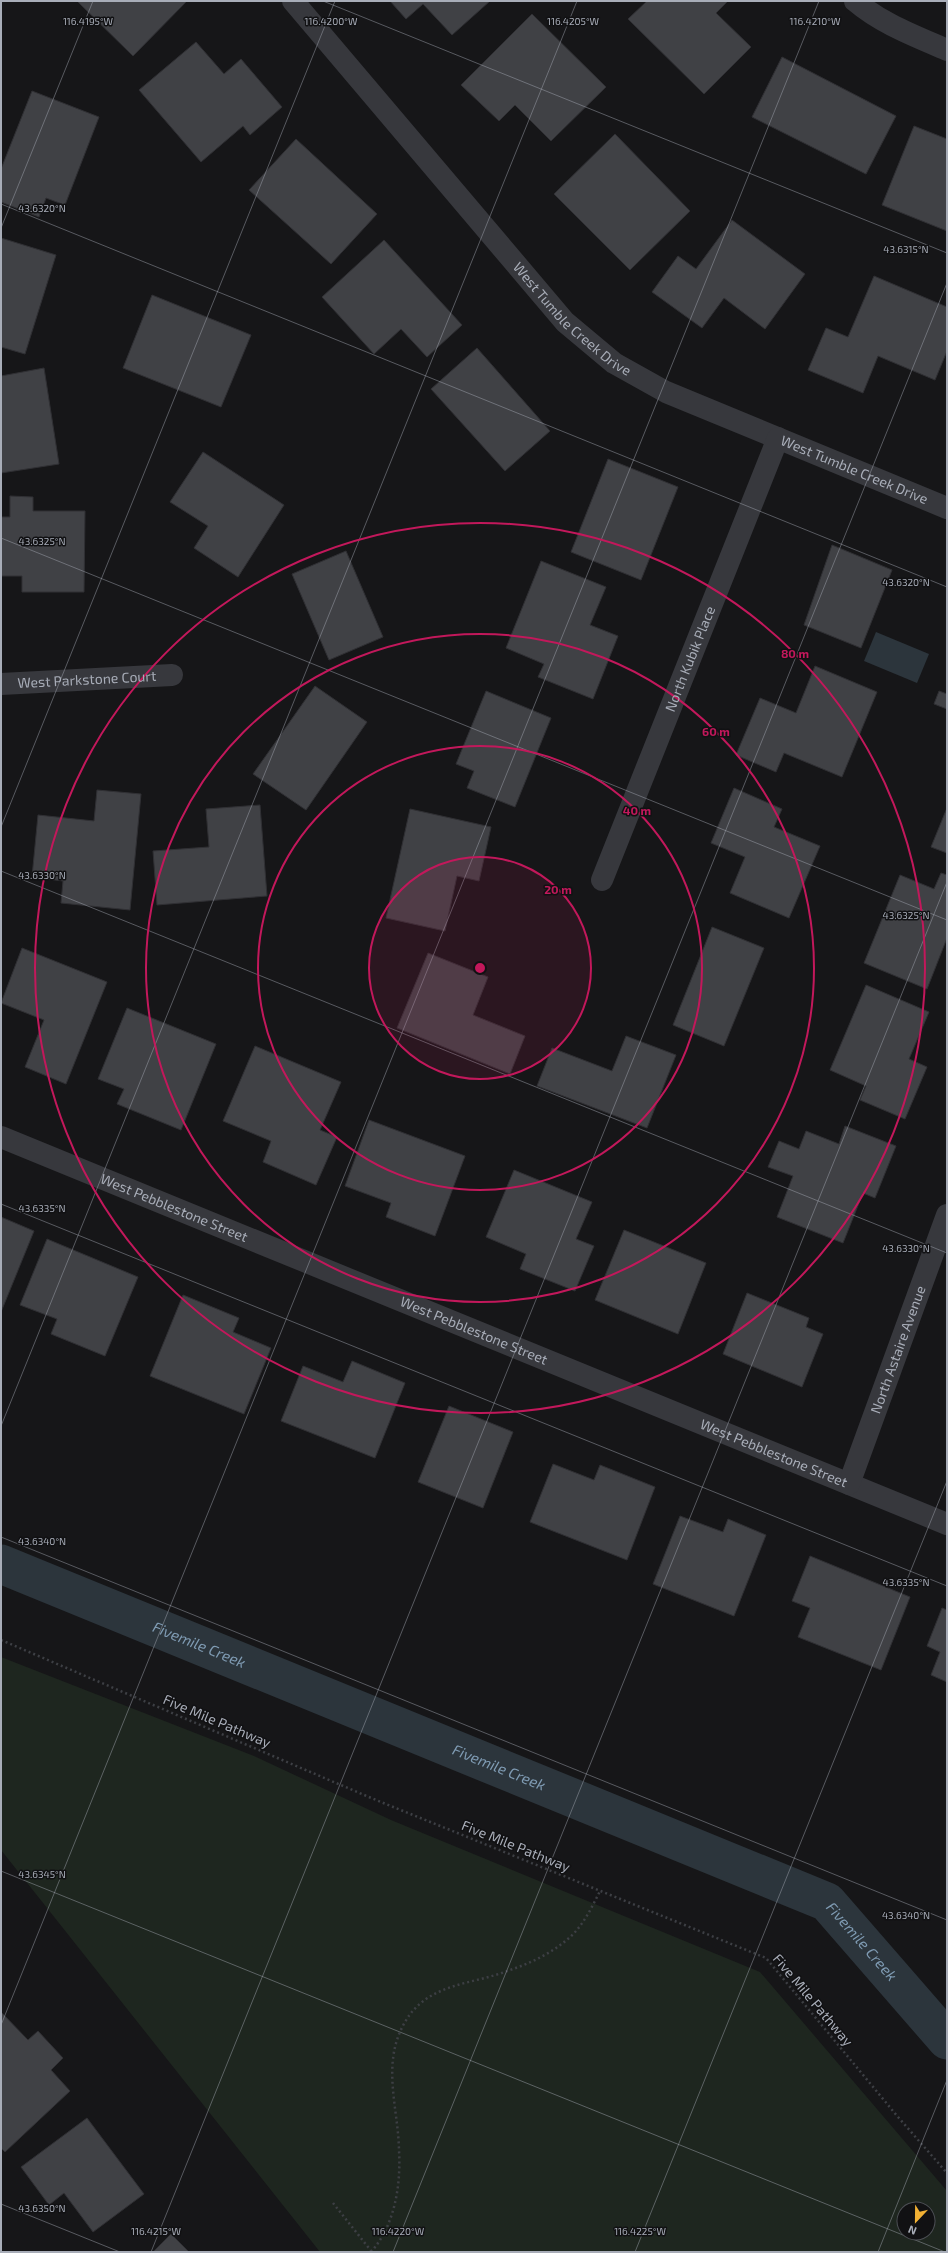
<svg xmlns="http://www.w3.org/2000/svg" width="948" height="2253" font-family="'Exo 2',sans-serif">
<rect width="100%" height="100%" fill="#161618"/>
<path fill="#1e261f" fill-rule="evenodd" d="M 1,1657 L 254,1756 L 391,1820 L 760,1972 L 947,2191 L 947,2252 L 320,2252 L 1,1850 ZM 904,2209 L 928,2209 L 928,2233 L 904,2233 Z"/>
<polygon fill="#2c353c" points="876,632 929,654 917,683 864,661"/>
<g fill="none" stroke-linecap="round" stroke-linejoin="round">
<path stroke="#2c353c" stroke-width="39" id="s1" d="M 1,1564 L 827,1902 L 947,2040"/>
</g>
<g fill="#404145" stroke="#303034">
<polygon points="77,1 187,1 133,56"/>
<polygon points="390,1 490,1 452,35 423,4 406,19"/>
<polygon points="647,1 728,1 716,13 751,47 704,94 628,19"/>
<polygon points="532,14 606,87 551,141 515,105 499,121 461,85"/>
<polygon points="196,42 224,74 241,59 282,107 250,135 243,126 201,162 139,90"/>
<polygon points="782,57 896,116 866,174 752,117"/>
<polygon points="32,91 99,117 65,205 46,198 39,217 1,202 1,169"/>
<polygon points="914,126 947,139 947,231 882,205"/>
<polygon points="615,134 690,211 630,270 554,194"/>
<polygon points="296,139 377,214 331,264 249,190"/>
<polygon points="732,220 805,274 765,329 724,298 702,328 652,292 678,256 696,269"/>
<polygon points="1,238 56,255 25,354 1,347"/>
<polygon points="384,240 462,325 427,357 401,329 374,354 322,297"/>
<polygon points="874,276 947,307 947,351 935,380 878,356 863,393 808,370 826,328 848,337"/>
<polygon points="152,295 251,335 221,407 123,368"/>
<polygon points="477,348 550,431 505,471 431,389"/>
<polygon points="44,368 59,464 1,473 1,376"/>
<polygon points="203,452 284,505 238,577 194,548 208,526 170,502"/>
<polygon points="608,459 678,487 641,580 571,552"/>
<polygon points="10,496 33,497 33,511 85,511 84,592 22,592 22,576 1,576 1,517 10,517"/>
<polygon points="832,545 892,570 861,648 804,625"/>
<polygon points="346,551 383,637 329,660 292,574"/>
<polygon points="541,561 606,587 590,625 618,636 593,699 538,677 544,664 506,648"/>
<polygon points="815,666 877,692 842,777 784,753 776,772 736,755 760,698 796,713"/>
<polygon points="315,686 367,722 306,810 253,774"/>
<polygon points="486,691 551,718 515,807 467,788 474,771 456,764"/>
<polygon points="939,691 947,694 947,709 934,704"/>
<polygon points="734,788 782,809 774,827 820,846 789,918 730,893 745,857 711,843"/>
<polygon points="97,790 141,794 130,910 61,903 63,881 32,877 38,815 94,821"/>
<polygon points="260,805 267,896 157,905 153,851 209,847 206,809"/>
<polygon points="947,808 947,853 931,847"/>
<polygon points="410,809 491,827 479,881 457,876 445,931 386,918"/>
<polygon points="941,873 947,875 947,938 927,989 864,963 900,875 934,889"/>
<polygon points="712,927 764,948 724,1046 673,1025"/>
<polygon points="22,948 107,982 66,1084 25,1067 44,1020 1,1003"/>
<polygon points="428,953 488,977 473,1015 525,1036 510,1074 397,1028"/>
<polygon points="866,985 929,1012 909,1059 927,1067 905,1119 860,1100 866,1086 830,1070"/>
<polygon points="127,1008 216,1044 181,1130 117,1104 124,1089 98,1079"/>
<polygon points="626,1036 676,1055 647,1128 537,1086 552,1048 612,1071"/>
<polygon points="255,1046 341,1082 320,1130 337,1137 316,1185 263,1162 271,1141 223,1121"/>
<polygon points="369,1120 465,1156 435,1236 386,1217 391,1203 345,1186"/>
<polygon points="845,1126 896,1146 875,1198 863,1193 843,1243 777,1217 793,1176 768,1167 779,1141 799,1149 806,1131 839,1144"/>
<polygon points="514,1170 592,1202 576,1239 594,1246 575,1291 520,1269 526,1254 486,1237"/>
<polygon points="1,1217 34,1231 1,1312"/>
<polygon points="624,1230 706,1263 678,1334 595,1300"/>
<polygon points="47,1239 138,1277 105,1356 51,1334 57,1319 20,1305"/>
<polygon points="747,1293 809,1318 806,1327 823,1334 802,1387 723,1354"/>
<polygon points="183,1295 239,1318 233,1332 271,1348 244,1414 150,1376"/>
<polygon points="352,1361 405,1383 375,1458 281,1421 303,1366 343,1382"/>
<polygon points="449,1406 513,1432 483,1508 418,1482"/>
<polygon points="553,1464 594,1480 600,1465 655,1487 627,1560 530,1522"/>
<polygon points="680,1516 723,1532 728,1519 766,1535 734,1616 653,1584"/>
<polygon points="810,1556 910,1597 881,1670 798,1637 810,1608 792,1601"/>
<polygon points="942,1608 947,1610 947,1682 931,1675 940,1652 927,1646"/>
<polygon points="1,2012 28,2040 38,2031 63,2058 51,2070 70,2091 5,2152 1,2148"/>
<polygon points="87,2118 144,2194 93,2232 64,2193 49,2205 21,2167"/>
<polygon points="171,2234 189,2252 153,2252"/>
</g>
<g fill="none" stroke-linecap="round" stroke-linejoin="round">
<g stroke="#3d3f44" stroke-width="2.5" stroke-dasharray="2 3" stroke-linecap="butt">
<polyline points="1,1640 376,1800 766,1958 898,2117 947,2173"/>
<polyline points="333,2203 372,2252"/>
<path d="M 371,2252 C 395,2225 401,2185 399,2150 C 398,2106 381,2063 405,2022 C 428,1982 473,1985 510,1970 C 531,1963 552,1953 569,1938 C 583,1926 592,1907 600,1891"/>
</g>
<g stroke="#37383d" stroke-width="22">
<path id="s2" d="M 293,1 L 565,322 L 614,363 L 666,392 L 947,508"/>
<path d="M 855,1 C 882,24 915,36 947,50"/>
<path id="s3" d="M 1,684 L 172,675"/>
<path id="s4" d="M 602,880 L 778,438"/>
<path id="s5" d="M 1,1137 L 947,1524"/>
<path id="s6" d="M 849,1484 L 947,1215"/>
</g>
</g>
<path fill="none" stroke="#a8adb8" stroke-width="1" stroke-opacity="0.45" d="M 323,1 L 947,253M 1,204 L 947,587M 1,228 L 93,1M 1,538 L 947,920M 1,827 L 335,1M 1,871 L 947,1253M 1,1204 L 947,1586M 1,1426 L 577,1M 1,1537 L 947,1920M 1,1871 L 945,2252M 1,2025 L 819,1M 1,2204 L 120,2252M 151,2252 L 947,283M 393,2252 L 947,882M 635,2252 L 947,1481M 878,2252 L 947,2080"/>
<circle cx="480" cy="968" r="111" fill="#c2185b" fill-opacity=".12"/>
<g fill="none" stroke="#c2185b" stroke-width="2">
<circle cx="480" cy="968" r="111"/>
<circle cx="480" cy="968" r="222"/>
<circle cx="480" cy="968" r="334"/>
<circle cx="480" cy="968" r="445"/>
</g>
<g text-anchor="middle" stroke-width="3" stroke-linejoin="round" paint-order="stroke">
<g font-size="14" fill="#a8adb8" stroke="#111113">
<text dy="5" stroke="none"><textPath href="#s2" startOffset="424">West Tumble Creek Drive</textPath></text>
<text dy="5" stroke="none"><textPath href="#s2" startOffset="748">West Tumble Creek Drive</textPath></text>
<text dy="5" stroke="none"><textPath href="#s4" startOffset="238">North Kubik Place</textPath></text>
<text dy="5" stroke="none"><textPath href="#s3" startOffset="86">West Parkstone Court</textPath></text>
<text dy="5" stroke="none"><textPath href="#s5" startOffset="187">West Pebblestone Street</textPath></text>
<text dy="5" stroke="none"><textPath href="#s5" startOffset="511">West Pebblestone Street</textPath></text>
<text dy="5" stroke="none"><textPath href="#s6" startOffset="143">North Astaire Avenue</textPath></text>
<text dy="5" stroke="none"><textPath href="#s5" startOffset="835">West Pebblestone Street</textPath></text>
<text transform="translate(217 1721) rotate(23)" y="5">Five Mile Pathway</text>
<text transform="translate(516 1846) rotate(22)" y="5">Five Mile Pathway</text>
<text transform="translate(813 2000) rotate(50)" y="5">Five Mile Pathway</text>
</g>
<g font-size="15" font-style="italic" fill="#7f9bb3" stroke="#111113">
<text dy="5" stroke="none"><textPath href="#s1" startOffset="214">Fivemile Creek</textPath></text>
<text dy="5" stroke="none"><textPath href="#s1" startOffset="538">Fivemile Creek</textPath></text>
<text dy="5" stroke="none"><textPath href="#s1" startOffset="945">Fivemile Creek</textPath></text>
</g>
</g>
<g font-size="10" text-anchor="middle" fill="#a8adb8" stroke="#111113" stroke-width="3" stroke-linejoin="round" paint-order="stroke">
<text x="815" y="25">116.4210°W</text>
<text x="88" y="25">116.4195°W</text>
<text x="331" y="25">116.4200°W</text>
<text x="573" y="25">116.4205°W</text>
<text x="42" y="212">43.6320°N</text>
<text x="906" y="253">43.6315°N</text>
<text x="42" y="545">43.6325°N</text>
<text x="906" y="586">43.6320°N</text>
<text x="42" y="879">43.6330°N</text>
<text x="906" y="919">43.6325°N</text>
<text x="42" y="1212">43.6335°N</text>
<text x="906" y="1252">43.6330°N</text>
<text x="42" y="1545">43.6340°N</text>
<text x="906" y="1586">43.6335°N</text>
<text x="42" y="1878">43.6345°N</text>
<text x="906" y="1919">43.6340°N</text>
<text x="42" y="2212">43.6350°N</text>
<text x="156" y="2235">116.4215°W</text>
<text x="398" y="2235">116.4220°W</text>
<text x="640" y="2235">116.4225°W</text>
</g>
<circle cx="480" cy="968" r="6" fill="#c2185b" stroke="#111113" stroke-width="2"/>
<g font-size="12" text-anchor="middle" font-weight="bold" fill="#c2185b" stroke="#111113" stroke-width="3" stroke-linejoin="round" paint-order="stroke">
<text x="795" y="658">80 m</text>
<text x="716" y="736">60 m</text>
<text x="637" y="815">40 m</text>
<text x="558" y="894">20 m</text>
</g>
<rect width="948" height="2253" fill="none" stroke="#a8adb8" stroke-width="4"/>
<g transform="translate(916 2221) rotate(202)"><circle r="19" fill="#111113" stroke="#4d4f55"/>
<path d="M0-3L7 15L0 10L-7 15Z" fill="#f2b134"/>
<text y="-6" font-size="11" font-weight="bold" text-anchor="middle" fill="#a8adb8">N</text>
</g>
</svg>
